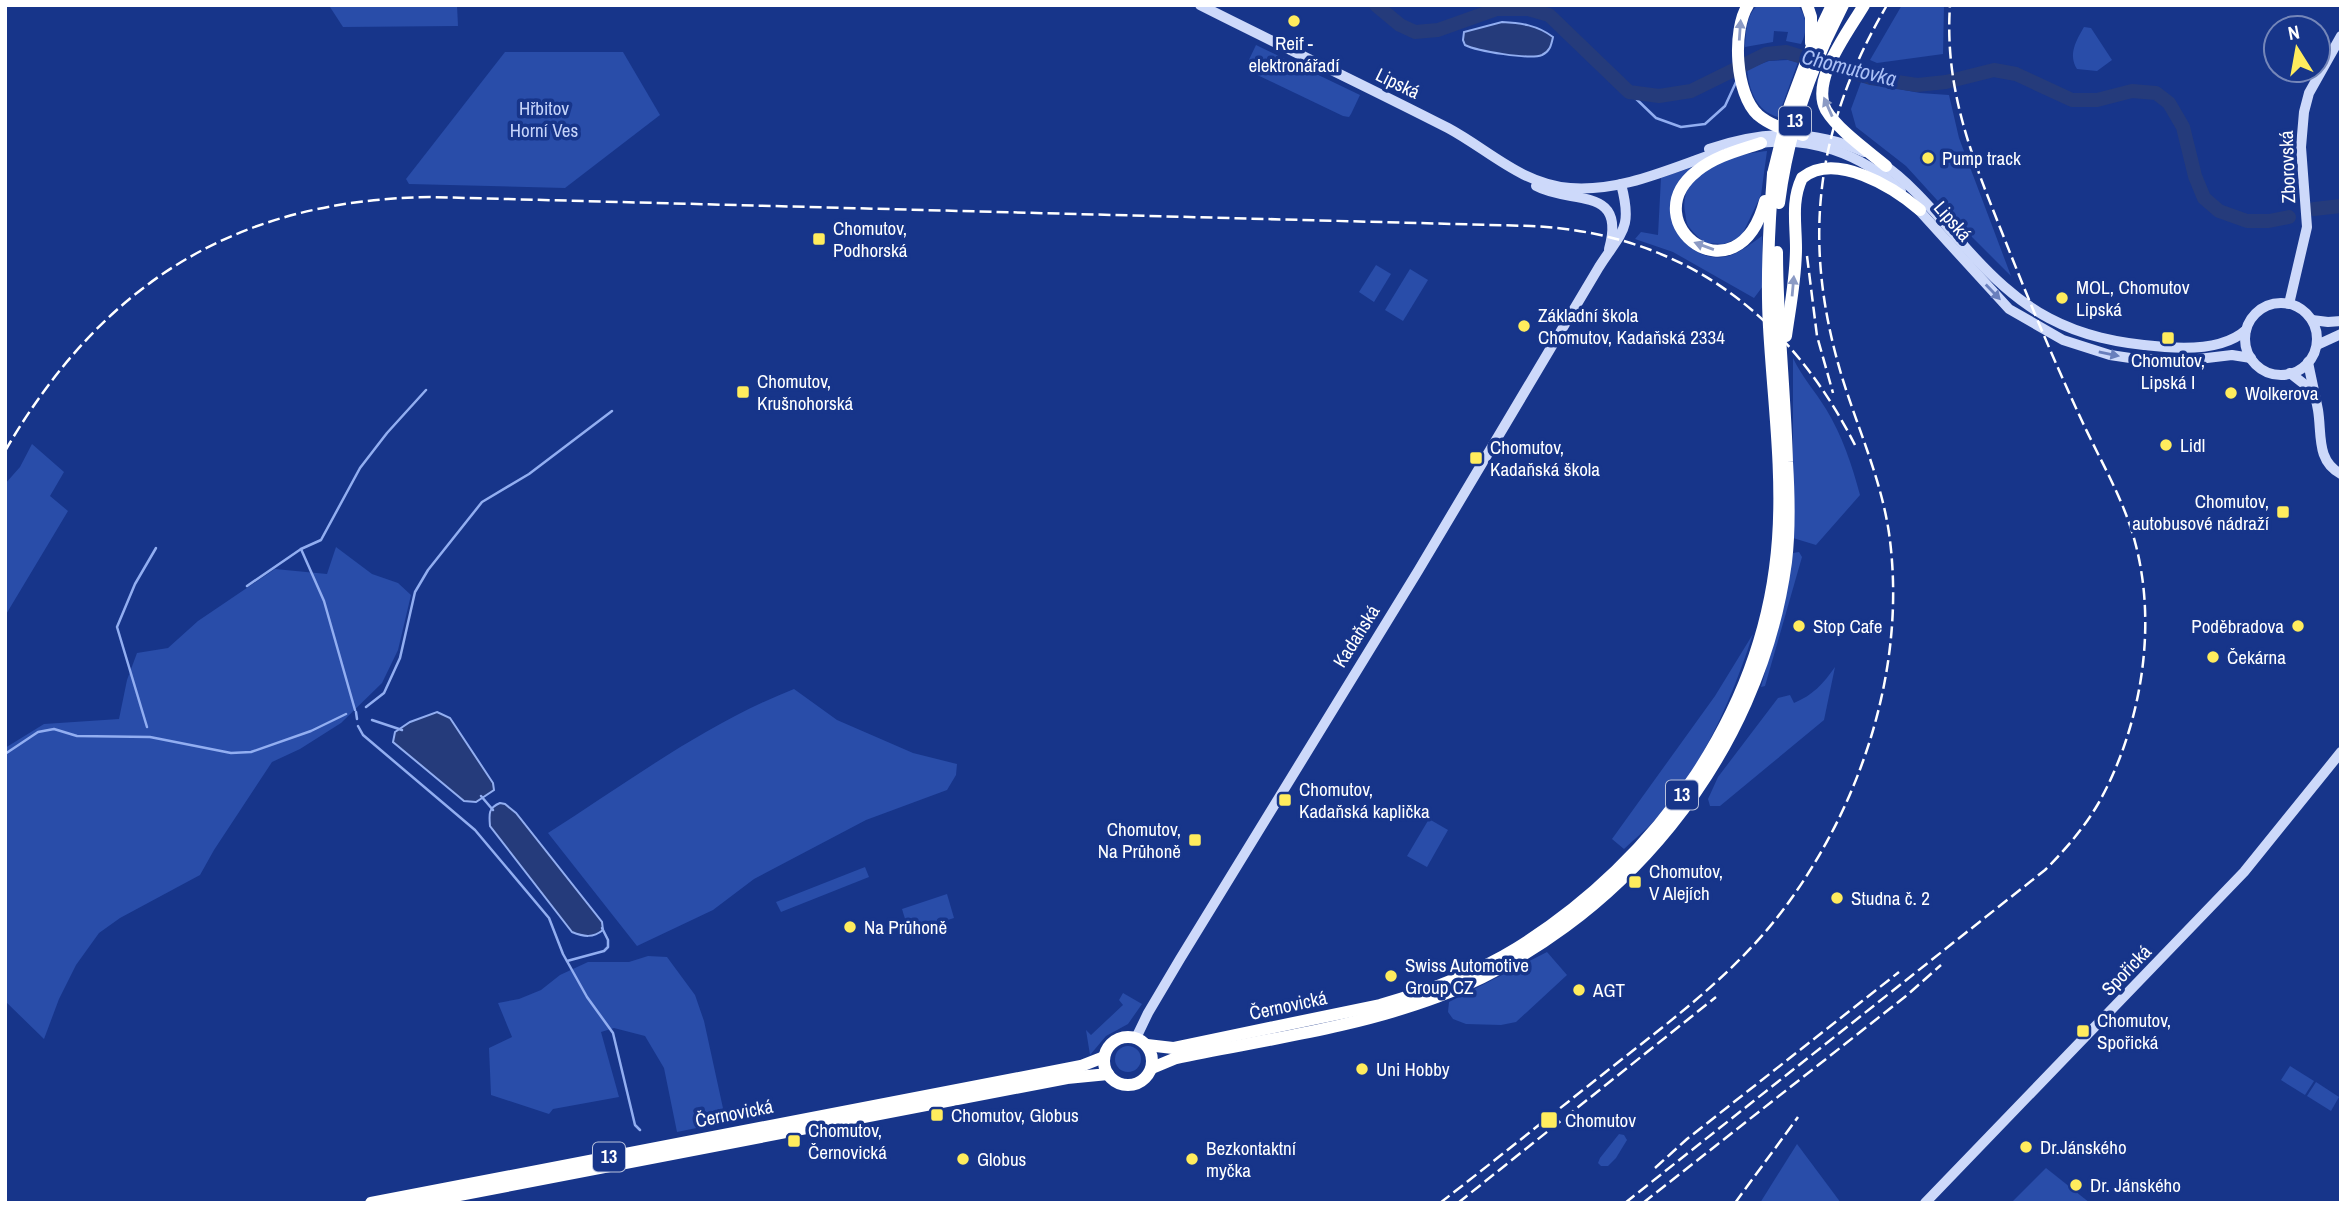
<svg xmlns="http://www.w3.org/2000/svg" width="2346" height="1208" font-family="'Archivo Narrow',sans-serif">
<rect width="100%" height="100%" fill="#17358a"/>
<g fill="#294da9">
<polygon points="332,5 457,5 458,26 343,27 330,7"/>
<path d="M 1758,5 L 1798,5 C 1807,17 1808,31 1801,44 L 1786,41 L 1788,32 L 1774,31 L 1773,42 L 1745,47 C 1746,32 1746,15 1758,5 Z"/>
<polygon points="1902,5 1944,5 1943,54 1877,63 1870,60"/>
<path d="M 2084,27 L 2091,28 L 2112,60 L 2097,71 L 2077,69 C 2068,54 2076,41 2084,27 Z"/>
<polygon points="1256,45 1360,95 1351,114 1349,117 1343,116 1251,72 1246,66"/>
<polygon points="505,52 623,52 660,115 565,188 409,184 406,179"/>
<path d="M 1788,60 L 1798,62 L 1778,117 C 1756,111 1749,90 1747,69 L 1769,61 Z"/>
<polygon points="1861,82 1920,93 1949,95 1959,138 2011,276 1957,222 1906,166 1856,127 1851,109"/>
<path d="M 1767,151 L 1761,195 L 1741,237 L 1724,244 L 1704,243 C 1700,238 1693,233 1689,227 C 1686,223 1686,217 1685,212 C 1678,169 1735,154 1767,151 Z"/>
<path d="M 1693,167 C 1684,177 1670,203 1672,217 C 1676,243 1703,263 1729,256 C 1741,252 1752,243 1762,236 L 1763,286 L 1754,298 L 1673,252 L 1635,239 L 1641,232 L 1658,235 L 1661,178 Z"/>
<polygon points="1376,265 1391,274 1374,302 1359,292"/>
<polygon points="1410,269 1428,280 1403,321 1385,310"/>
<path d="M 1793,358 C 1802,377 1815,391 1826,409 C 1842,435 1852,465 1860,495 L 1816,545 L 1793,538 Z"/>
<polygon points="32,444 64,472 50,496 68,511 5,616 5,484 20,467"/>
<polygon points="336,547 372,574 398,583 411,595 398,650 382,683 341,723 300,749 272,762 214,850 200,875 120,918 99,933 76,965 59,999 44,1039 5,1001 5,748 44,724 119,719 127,680 137,653 168,648 198,621 275,569 327,574"/>
<polygon points="1799,552 1802,557 1765,686 1761,687 1785,599 1791,557 1793,553"/>
<path d="M 1753,634 C 1731,701 1703,766 1656,819 C 1646,830 1634,839 1624,849 L 1612,839 L 1715,696 Z"/>
<path d="M 1835,667 L 1824,720 L 1720,806 L 1710,806 L 1708,799 L 1718,777 L 1778,698 L 1790,695 L 1794,703 C 1813,695 1823,684 1835,667 Z"/>
<path d="M 794,689 L 837,720 L 913,753 L 957,764 L 956,775 L 947,790 L 866,820 L 754,879 L 713,910 L 637,946 L 548,833 C 628,782 705,724 794,689 Z"/>
<polygon points="1429,819 1448,830 1427,867 1407,856"/>
<polygon points="865,867 869,877 781,912 776,902"/>
<polygon points="947,894 954,918 909,932 902,909"/>
<polygon points="1547,952 1567,975 1516,1022 1501,1025 1466,1024 1453,1019 1448,1012 1449,1002"/>
<polygon points="648,956 667,957 695,995 704,1021 726,1122 677,1132 664,1068 645,1036 614,1028 601,1032 619,1097 553,1109 549,1114 491,1095 489,1048 512,1037 498,1003 519,999 541,990 560,975 588,962 629,962"/>
<polygon points="1123,993 1142,1004 1128,1024 1106,1036 1090,1055 1086,1030 1091,1035 1123,1005 1119,1000"/>
<circle cx="1128" cy="1059" r="13"/>
<polygon points="2290,1066 2314,1081 2305,1095 2281,1080"/>
<polygon points="2316,1082 2339,1097 2331,1111 2307,1096"/>
<polygon points="1619,1134 1624,1135 1627,1140 1616,1158 1608,1166 1601,1166 1598,1163 1600,1158"/>
<polygon points="1797,1144 1841,1203 1760,1203"/>
<polygon points="2046,1168 2090,1203 2011,1203"/>
</g>
<g fill="#253b7b" stroke="#92aef1" stroke-width="2">
<path d="M 1502,22 C 1521,23 1537,25 1553,37 C 1551,46 1550,51 1542,55 C 1530,60 1477,51 1465,45 L 1463,40 L 1464,32 Z"/>
<polygon points="437,712 450,718 493,783 494,790 476,802 464,801 393,742 395,732 410,722"/>
<path d="M 500,803 L 505,804 L 516,813 L 602,922 L 603,930 C 593,938 584,937 572,932 L 490,826 C 489,814 488,808 500,803 Z"/>
</g>
<g fill="none" stroke-linecap="round" stroke-linejoin="round">
<g stroke="#92aef1" stroke-width="2.5">
<polyline points="1629,92 1656,118 1681,127 1705,124 1725,106 1737,80"/>
<polyline points="247,586 301,549"/>
<polyline points="366,707 384,693 400,658 415,592 428,570 482,502 529,474 612,411"/>
<polyline points="355,710 324,601 301,549 321,540 360,468 387,433 426,390"/>
<polyline points="356,712 357,719"/>
<polyline points="372,720 402,730"/>
<polyline points="358,726 363,735 475,830 549,918 563,954 587,997 613,1033 635,1125 640,1130"/>
<polyline points="147,727 117,627 135,584 156,548"/>
<polyline points="5,754 38,732 54,729 77,736 150,737 231,753 251,752 311,731 346,714"/>
<polyline points="481,796 493,810"/>
<polyline points="567,961 604,951 608,947 608,940 602,928"/>
</g>
<g stroke="#253b7b" stroke-width="14">
<polyline points="1376,5 1400,25 1415,32 1438,30 1497,9 1528,9 1549,15 1629,92 1659,96 1691,91 1766,54 1786,52 1871,78 1917,85 1946,82 1994,70 2016,74 2072,100 2097,100 2132,91 2156,93 2169,103 2183,127 2195,176 2204,198 2219,211 2247,221 2269,221 2289,217"/>
<polyline points="2314,209 2341,206"/>
</g>
<g stroke="#cdd9fa" stroke-width="10">
<path d="M 1200,5 C 1283,47 1366,86 1448,128 C 1489,150 1521,184 1570,188 C 1622,192 1671,168 1719,152"/>
<path d="M 1754,144 C 1808,134 1862,154 1901,191"/>
<path d="M 1709,149 C 1761,131 1813,128 1864,152"/>
<path d="M 1880,162 C 1911,183 1935,213 1959,240 C 2022,313 2068,340 2165,347 C 2190,349 2226,348 2246,330"/>
<path d="M 1536,186 C 1570,205 1627,185 1609,249"/>
<polyline points="1916,207 2009,309 2063,340 2110,355 2137,359 2190,360 2232,355 2251,358"/>
<circle cx="2281" cy="339" r="36"/>
<polyline points="2289,304 2307,227 2301,147 2304,112 2309,93 2341,36"/>
<polyline points="2312,320 2328,322 2341,321"/>
<polyline points="2317,345 2341,334"/>
<path d="M 2308,362 C 2311,378 2315,394 2318,410 C 2322,434 2316,461 2341,474"/>
<polyline points="2290,373 2313,391"/>
<path d="M 1136,1038 L 1148,1013 L 1180,959 L 1418,571 L 1599,267 C 1622,231 1633,229 1621,184"/>
<polyline points="1925,1203 2244,872 2341,752"/>
</g>
<g stroke="#fff" stroke-width="12">
<path d="M 1748,5 C 1732,30 1735,94 1758,115 C 1771,126 1787,130 1803,135"/>
<polyline points="1807,5 1811,17 1811,43"/>
<path d="M 1864,5 C 1849,31 1810,80 1826,110 C 1838,130 1868,151 1886,166"/>
<polyline points="1825,42 1843,5"/>
<polyline points="1811,49 1832,5"/>
<path d="M 1761,143 C 1740,150 1715,156 1697,171 C 1631,223 1738,304 1765,201"/>
<path d="M 1786,336 C 1790,307 1796,278 1796,248 C 1796,224 1791,201 1802,178 C 1835,151 1893,187 1920,210"/>
<circle cx="1128" cy="1061" r="24"/>
<path d="M 1147,1045 L 1173,1048 L 1380,1005 C 1428,991 1475,974 1517,948 C 1659,860 1766,709 1778,539 C 1783,469 1773,398 1769,327 C 1766,276 1769,225 1773,174"/>
<path d="M 1152,1068 L 1176,1058 C 1263,1040 1354,1028 1437,997 C 1620,927 1760,756 1786,562 C 1790,529 1789,495 1787,462 C 1785,392 1777,322 1777,252"/>
<polyline points="371,1203 1081,1066 1104,1057"/>
<polyline points="418,1203 1067,1078 1108,1074"/>
</g>
<g stroke="#fff" stroke-width="2.5" stroke-dasharray="12 5" stroke-linecap="butt">
<polyline points="1807,256 1817,336 1833,393"/>
<path d="M 5,451 C 103,283 235,200 430,197 L 1531,226 C 1681,233 1788,313 1855,445"/>
<polyline points="1655,1168 1687,1139 1899,972"/>
<path d="M 1440,1203 C 1498,1158 1555,1112 1612,1067 C 1677,1016 1743,967 1791,899 C 1865,795 1907,661 1889,533 C 1881,479 1858,429 1842,377 C 1801,241 1815,128 1887,5"/>
<polyline points="1458,1203 1716,997"/>
<path d="M 1625,1203 L 2045,870 C 2065,850 2084,828 2098,804 C 2141,728 2158,627 2135,542 C 2124,500 2100,460 2082,421 C 2054,361 2029,301 2005,240 C 1974,162 1944,92 1950,5"/>
<polyline points="1643,1203 1906,996 1941,965"/>
<polyline points="1735,1203 1798,1117"/>
</g>
<g stroke="#fff" stroke-width="12">
<polyline points="1773,174 1790,105 1811,49"/>
<path d="M 1779,203 C 1786,147 1802,94 1825,42"/>
</g>
</g>
<defs><path id="oneway-solid" d="M-6-.8H1V-3.2L6.5 0L1 3.2V.8H-6Z" transform="scale(1.75)"/></defs>
<g fill="#8b9ac4">
<use href="#oneway-solid" transform="translate(1740 30) rotate(-86)"/>
<use href="#oneway-solid" transform="translate(1828 107) rotate(-114)"/>
<use href="#oneway-solid" transform="translate(1704 246) rotate(-160)"/>
<use href="#oneway-solid" transform="translate(1793 286) rotate(-85)"/>
</g>
<g fill="#697fbc">
<use href="#oneway-solid" transform="translate(1993 292) rotate(46)"/>
<use href="#oneway-solid" transform="translate(2109 354) rotate(12)"/>
</g>
<g fill="#ffec5d" stroke="#17358a" stroke-width="2.5">
<circle cx="1294" cy="21" r="7"/>
<circle cx="1928" cy="158" r="7"/>
<rect x="812" y="232" width="14" height="14" rx="3.5"/>
<circle cx="2062" cy="298" r="7"/>
<circle cx="1524" cy="326" r="7"/>
<rect x="2161" y="331" width="14" height="14" rx="3.5"/>
<rect x="736" y="385" width="14" height="14" rx="3.5"/>
<circle cx="2231" cy="393" r="7"/>
<circle cx="2166" cy="445" r="7"/>
<rect x="1469" y="451" width="14" height="14" rx="3.5"/>
<rect x="2276" y="505" width="14" height="14" rx="3.5"/>
<circle cx="1799" cy="626" r="7"/>
<circle cx="2298" cy="626" r="7"/>
<circle cx="2213" cy="657" r="7"/>
<rect x="1278" y="793" width="14" height="14" rx="3.5"/>
<rect x="1188" y="833" width="14" height="14" rx="3.5"/>
<rect x="1628" y="875" width="14" height="14" rx="3.5"/>
<circle cx="1837" cy="898" r="7"/>
<circle cx="850" cy="927" r="7"/>
<circle cx="1391" cy="976" r="7"/>
<circle cx="1579" cy="990" r="7"/>
<rect x="2076" y="1024" width="14" height="14" rx="3.5"/>
<circle cx="1362" cy="1069" r="7"/>
<rect x="930" y="1108" width="14" height="14" rx="3.5"/>
<rect x="1540" y="1111" width="18" height="18" rx="3.5"/>
<rect x="787" y="1134" width="14" height="14" rx="3.5"/>
<circle cx="2026" cy="1147" r="7"/>
<circle cx="963" cy="1159" r="7"/>
<circle cx="1192" cy="1159" r="7"/>
<circle cx="2076" cy="1185" r="7"/>
</g>
<g text-anchor="middle" stroke-width="7" stroke-linejoin="round" paint-order="stroke">
<g fill="#17358a" stroke="#b9c2dc" stroke-width="2">
<rect x="1779" y="106.5" width="32" height="29" rx="5"/>
<rect x="1666" y="780.5" width="32" height="29" rx="5"/>
<rect x="593" y="1142.5" width="32" height="29" rx="5"/>
</g>
<g font-size="18" font-weight="bold" fill="#fff">
<text x="1795" y="127">13</text>
<text x="1682" y="801">13</text>
<text x="609" y="1163">13</text>
</g>
<g font-size="19" fill="#fff" stroke="#17358a" text-anchor="start">
<text x="1294" y="50" text-anchor="middle">Reif -<tspan x="1294" dy="22">elektronářadí</tspan></text>
<text x="1942" y="165">Pump track</text>
<text x="833" y="235">Chomutov,<tspan x="833" dy="22">Podhorská</tspan></text>
<text x="2076" y="294">MOL, Chomutov<tspan x="2076" dy="22">Lipská</tspan></text>
<text x="1538" y="322">Základní škola<tspan x="1538" dy="22">Chomutov, Kadaňská 2334</tspan></text>
<text x="2168" y="367" text-anchor="middle">Chomutov,<tspan x="2168" dy="22">Lipská I</tspan></text>
<text x="757" y="388">Chomutov,<tspan x="757" dy="22">Krušnohorská</tspan></text>
<text x="2245" y="400">Wolkerova</text>
<text x="2180" y="452">Lidl</text>
<text x="1490" y="454">Chomutov,<tspan x="1490" dy="22">Kadaňská škola</tspan></text>
<text x="2269" y="508" text-anchor="end">Chomutov,<tspan x="2269" dy="22">autobusové nádraží</tspan></text>
<text x="1813" y="633">Stop Cafe</text>
<text x="2284" y="633" text-anchor="end">Poděbradova</text>
<text x="2227" y="664">Čekárna</text>
<text x="1299" y="796">Chomutov,<tspan x="1299" dy="22">Kadaňská kaplička</tspan></text>
<text x="1181" y="836" text-anchor="end">Chomutov,<tspan x="1181" dy="22">Na Průhoně</tspan></text>
<text x="1649" y="878">Chomutov,<tspan x="1649" dy="22">V Alejích</tspan></text>
<text x="1851" y="905">Studna č. 2</text>
<text x="864" y="934">Na Průhoně</text>
<text x="1405" y="972">Swiss Automotive<tspan x="1405" dy="22">Group CZ</tspan></text>
<text x="1593" y="997">AGT</text>
<text x="2097" y="1027">Chomutov,<tspan x="2097" dy="22">Spořická</tspan></text>
<text x="1376" y="1076">Uni Hobby</text>
<text x="951" y="1122">Chomutov, Globus</text>
<text x="1565" y="1127">Chomutov</text>
<text x="808" y="1137">Chomutov,<tspan x="808" dy="22">Černovická</tspan></text>
<text x="2040" y="1154">Dr.Jánského</text>
<text x="1206" y="1155">Bezkontaktní<tspan x="1206" dy="22">myčka</tspan></text>
<text x="977" y="1166">Globus</text>
<text x="2090" y="1192">Dr. Jánského</text>
</g>
<g font-size="19" fill="#fff" stroke="#17358a">
<text transform="translate(1398 83) rotate(26)" y="7">Lipská</text>
<text transform="translate(2287 167) rotate(-92)" y="7">Zborovská</text>
<text transform="translate(1953 221) rotate(49)" y="7">Lipská</text>
<text transform="translate(1356 636) rotate(-58)" y="7">Kadaňská</text>
<text transform="translate(2126 970) rotate(-46)" y="7">Spořická</text>
<text transform="translate(1288 1005) rotate(-12)" y="7">Černovická</text>
<text transform="translate(734 1113) rotate(-11)" y="7">Černovická</text>
</g>
<g font-size="19" fill="#c6d4fa" stroke="#17358a">
<text x="544" y="115">Hřbitov<tspan x="544" dy="22">Horní Ves</tspan></text>
</g>
<g font-size="21" font-style="italic" fill="#abc0f6" stroke="#17358a">
<text transform="translate(1849 68) rotate(14)" y="7">Chomutovka</text>
</g>
</g>
<rect width="2346" height="1208" fill="none" stroke="#ffffff" stroke-width="14"/>
<g transform="translate(2297 49) rotate(349)"><circle r="33" fill="#17358a" stroke="#7486b9" stroke-width="2"/>
<path d="M0-5L12 26L0 18L-12 26Z" fill="#ffec5d"/>
<text y="-10" font-size="19" font-weight="bold" text-anchor="middle" fill="#ffffff">N</text>
</g>
</svg>
